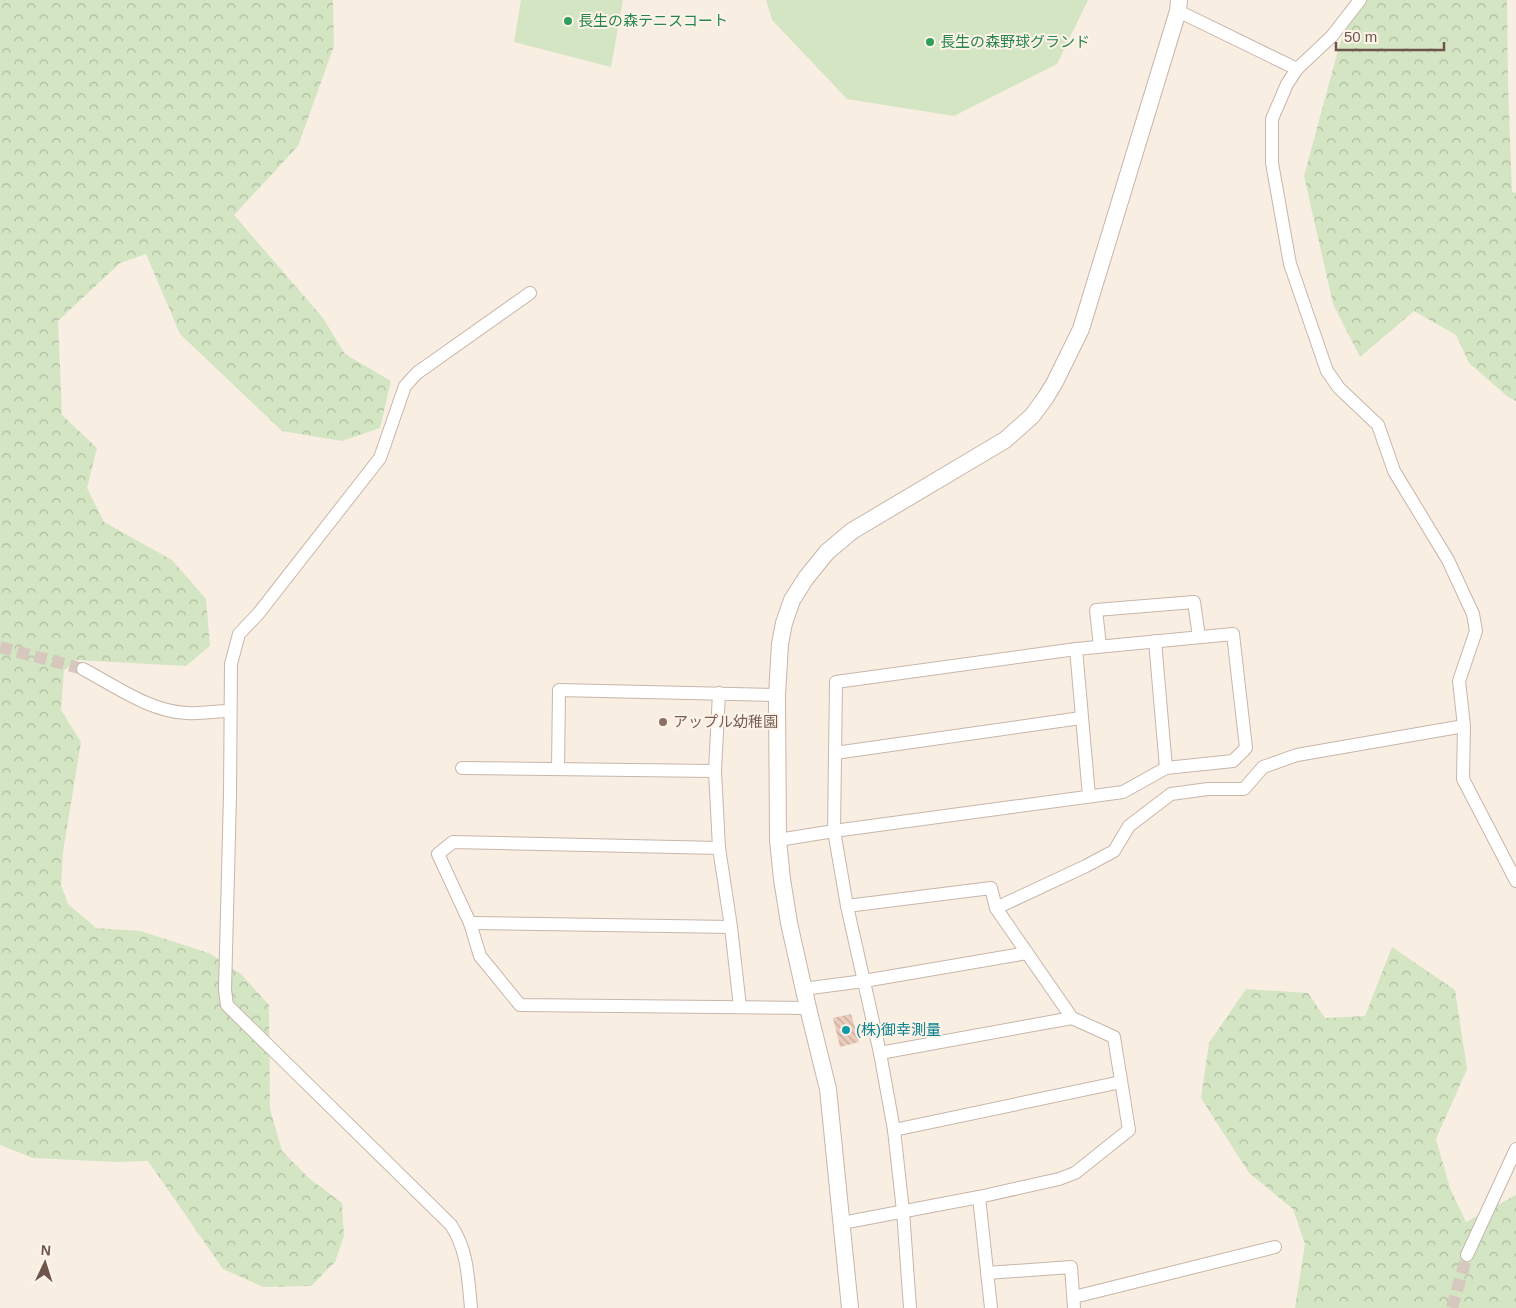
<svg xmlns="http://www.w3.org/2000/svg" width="1516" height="1308" font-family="Arial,'Noto Sans JP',sans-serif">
<defs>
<pattern id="forest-crowns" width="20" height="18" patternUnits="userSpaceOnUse" patternTransform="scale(1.25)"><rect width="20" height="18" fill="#d3e5c3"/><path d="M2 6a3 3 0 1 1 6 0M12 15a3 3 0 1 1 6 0" fill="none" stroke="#afbca0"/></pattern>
<pattern id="building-back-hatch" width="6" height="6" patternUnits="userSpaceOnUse" patternTransform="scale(1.25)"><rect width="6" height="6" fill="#ecccbd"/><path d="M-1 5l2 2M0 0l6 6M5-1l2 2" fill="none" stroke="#c3a89c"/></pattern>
</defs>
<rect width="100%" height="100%" fill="#f9eee2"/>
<g fill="#d3e5c3">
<polygon points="521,0 623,0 611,67 514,42"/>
<polygon points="766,0 1088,0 1057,64 954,116 847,99 772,20"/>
</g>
<g fill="url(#forest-crowns)">
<polygon points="0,0 333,0 334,46 298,146 234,215 323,318 345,354 391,381 380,428 342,441 282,431 180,334 146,254 120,263 58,321 62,415 97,448 87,488 104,522 172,560 206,599 210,646 186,666 76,660 64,670 61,710 81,742 63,852 61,885 68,904 96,928 140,931 209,953 241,974 269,1005 270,1109 282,1151 310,1179 342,1203 344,1236 335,1262 311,1286 263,1287 223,1269 148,1161 115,1162 33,1158 0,1145"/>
<polygon points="1361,0 1507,0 1508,85 1512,192 1516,193 1516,401 1508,397 1469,363 1456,335 1414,311 1360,357 1333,304 1304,176 1340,43"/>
<polygon points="1392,947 1455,990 1467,1069 1436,1139 1450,1188 1466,1222 1516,1195 1516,1308 1295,1308 1305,1244 1293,1209 1249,1173 1201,1098 1209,1043 1246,989 1308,993 1325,1018 1365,1016"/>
</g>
<polygon fill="url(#building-back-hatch)" points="851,1014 859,1042 840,1047 833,1018"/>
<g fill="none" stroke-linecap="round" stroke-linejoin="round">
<g stroke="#d6c8bc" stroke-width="12" stroke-dasharray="12 6" stroke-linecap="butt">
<polyline points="0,647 83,669"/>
<polyline points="1452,1308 1467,1255"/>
</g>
<g stroke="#c8b6aa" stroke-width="14">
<g id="minor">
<polyline points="1360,0 1332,36 1297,69 1287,84 1272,119 1272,163 1290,264 1327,371 1339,388 1378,425 1394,471 1448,560 1473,614 1476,631 1459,681 1464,726 1463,779 1516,881"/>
<polyline points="1178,11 1297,69"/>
<polyline points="1155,641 1166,768"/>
<polyline points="1100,646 1096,610 1194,602 1199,637"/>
<polyline points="1076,649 1089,796"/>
<path d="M 83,669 C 115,686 151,712 187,713 C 202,714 216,711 230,711"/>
<polyline points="719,693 715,771 719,848 731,927 740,1007"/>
<polyline points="835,753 1081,718"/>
<polyline points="462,768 715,771"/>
<polyline points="558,769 559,690 777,695"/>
<polyline points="778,840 834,831 1123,792 1166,768 1233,761 1246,748 1233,634 1076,649 836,682 834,831 847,906 880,1053 894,1130 903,1211 910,1308"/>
<polyline points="719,848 453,842 438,854 470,923 480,956 520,1005 808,1008"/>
<polyline points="847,906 991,888 996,908 1072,1018"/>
<polyline points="996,908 1086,866 1114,851 1129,826 1171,794 1208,789 1244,789 1263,767 1297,755 1464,726"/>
<polyline points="470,923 731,927"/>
<polyline points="803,989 864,981 1027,953"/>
<polyline points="894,1130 1121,1082"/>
<polyline points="979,1197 991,1308"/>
<polyline points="842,1223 979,1197 1059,1179 1075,1173 1129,1130 1114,1037 1072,1018 880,1053"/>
<polyline points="1467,1255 1516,1149"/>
<polyline points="987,1273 1071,1267 1074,1308"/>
<polyline points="1074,1297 1275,1247"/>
<path d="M 471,1308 C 468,1278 468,1251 451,1225 L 227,1005 L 225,990 L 230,795 L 231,664 L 239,634 L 258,614 L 380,458 L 405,386 L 417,373 L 530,293"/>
</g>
</g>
<g stroke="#c8b6aa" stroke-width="18">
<polyline id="tertiary" points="850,1308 828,1089 808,1008 789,923 782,879 778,840 777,695 780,644 784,623 792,600 806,578 827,552 852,531 1005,440 1032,416 1046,397 1055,382 1081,329 1178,11 1179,0"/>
</g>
<use href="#minor" stroke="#fff" stroke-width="12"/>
<use href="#tertiary" stroke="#fff" stroke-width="16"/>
</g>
<g fill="#2e9e5b" stroke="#fdf3e8" stroke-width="2">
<circle cx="568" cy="21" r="5"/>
<circle cx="930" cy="42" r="5"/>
</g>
<circle fill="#8d6e63" stroke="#fdf3e8" stroke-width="2" cx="663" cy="722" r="5"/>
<circle fill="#0f9aa8" stroke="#fdf3e8" stroke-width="2" cx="846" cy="1030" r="5"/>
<g text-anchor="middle" stroke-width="4" stroke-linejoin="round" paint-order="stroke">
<g font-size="15" fill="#27864d" stroke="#fdf3e8" text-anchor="start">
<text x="578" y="26">長生の森テニスコート</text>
<text x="940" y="47">長生の森野球グランド</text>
</g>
<g font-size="15" fill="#785e54" stroke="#fdf3e8" text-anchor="start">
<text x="673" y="727">アップル幼稚園</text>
</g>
<g font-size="15" fill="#0d838f" stroke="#fdf3e8" text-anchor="start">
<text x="856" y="1035">(株)御幸測量</text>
</g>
</g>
<g transform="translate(45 1263) rotate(4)" stroke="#fdf3e8" stroke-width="4" paint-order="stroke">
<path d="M0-4L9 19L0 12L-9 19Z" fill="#6e554b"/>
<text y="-8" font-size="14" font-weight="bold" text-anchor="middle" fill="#6e554b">N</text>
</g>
<path d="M1336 42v8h108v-8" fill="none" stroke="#6e554b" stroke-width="2.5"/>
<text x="1344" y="42" font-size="15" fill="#6e554b" stroke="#fdf3e8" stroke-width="4" paint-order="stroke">50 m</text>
</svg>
